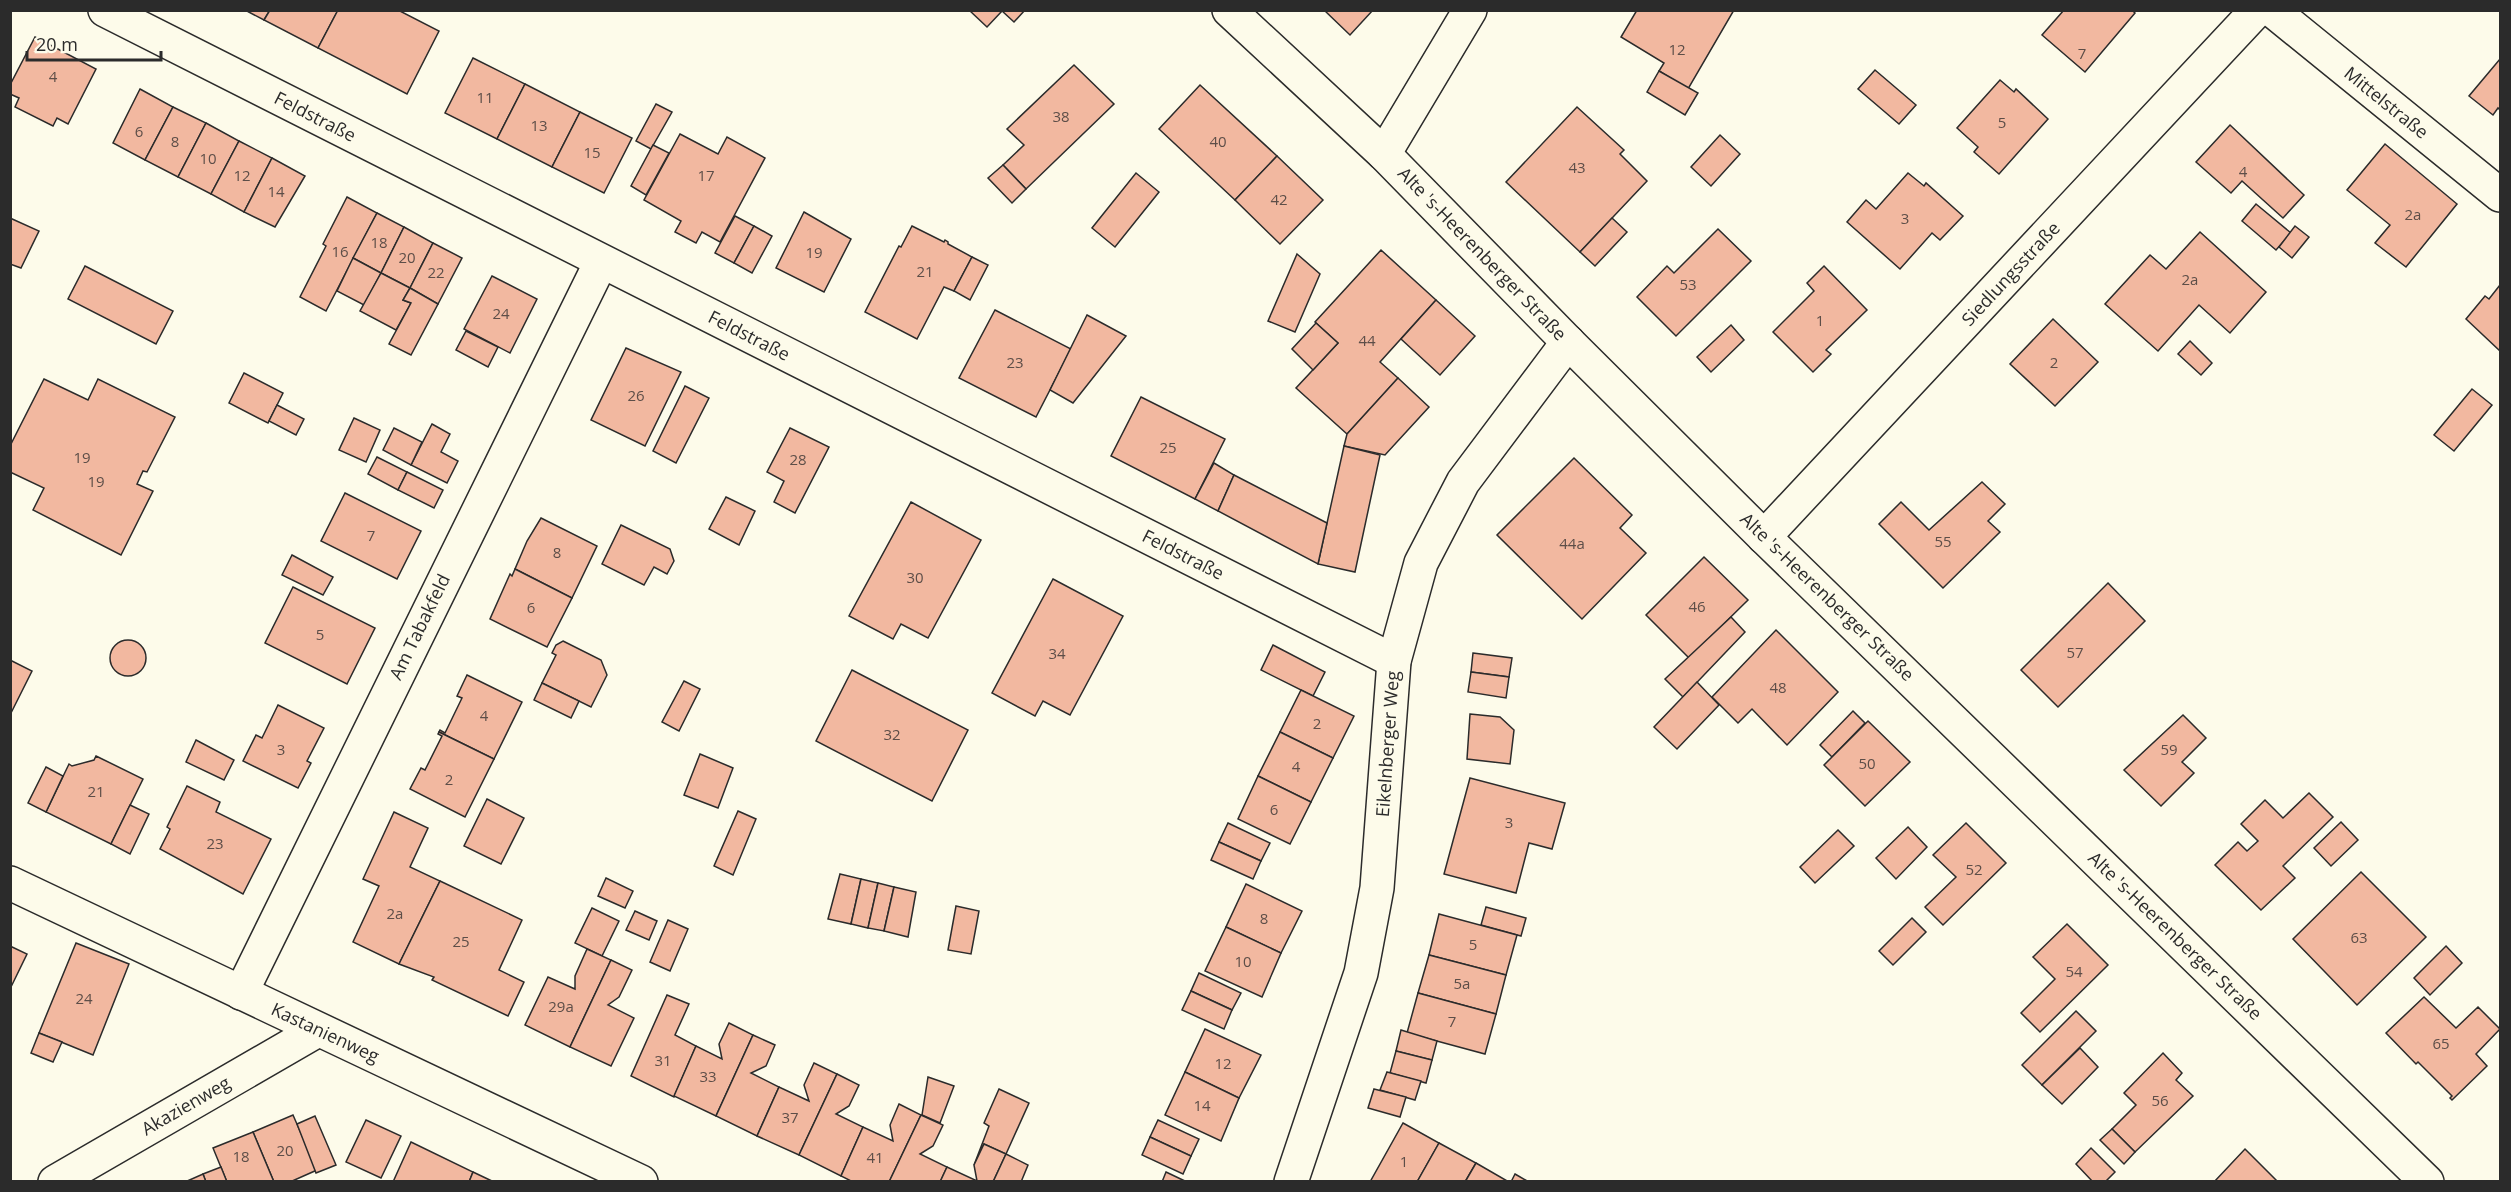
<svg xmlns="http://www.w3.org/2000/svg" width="2511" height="1192" font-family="'Open Sans',sans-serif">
<rect width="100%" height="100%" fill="#fdfbea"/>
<g fill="#f2b8a0" stroke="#2b2b2b" stroke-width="1.5">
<polygon points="245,10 270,10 264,20"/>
<polygon points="270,10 338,10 318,48 264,20"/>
<polygon points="338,10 398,10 439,31 407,94 318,48"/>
<polygon points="969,10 1001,10 1002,11 987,27"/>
<polygon points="1001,10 1025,10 1014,22"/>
<polygon points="1324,10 1373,10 1350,35"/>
<polygon points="1637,10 1734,10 1688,89 1659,71 1664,63 1621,37"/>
<polygon points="2064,10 2132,10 2135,13 2085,72 2042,35"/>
<polygon points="35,37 96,69 68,124 57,118 53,126 15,107 19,98 10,94 10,85"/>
<polygon points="473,58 525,84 497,139 445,113"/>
<polygon points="2500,59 2500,110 2498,108 2493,115 2469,96"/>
<polygon points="1074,65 1114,104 1026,189 1003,165 1024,145 1007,129"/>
<polygon points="1875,70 1916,105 1899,124 1858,89"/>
<polygon points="1659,71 1698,93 1685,115 1647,92"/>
<polygon points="2000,80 2014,92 2016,89 2048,119 1999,174 1974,152 1978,147 1957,128"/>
<polygon points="525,84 580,112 552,167 497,139"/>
<polygon points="1200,85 1277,156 1235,200 1159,129"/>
<polygon points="140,89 173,107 145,160 113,143"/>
<polygon points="656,104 672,112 651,149 636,141"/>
<polygon points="173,107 206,123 178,177 145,160"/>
<polygon points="1577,107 1624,150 1620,154 1647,181 1580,252 1506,182"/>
<polygon points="580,112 632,138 604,193 552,167"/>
<polygon points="206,123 239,141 211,194 178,177"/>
<polygon points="2230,125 2304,195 2283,218 2242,181 2231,193 2196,162"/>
<polygon points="680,134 718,154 727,137 765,158 720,242 702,232 696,243 675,232 681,221 644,200"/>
<polygon points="1720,135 1740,154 1711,186 1691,167"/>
<polygon points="239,141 272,158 244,212 211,194"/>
<polygon points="2385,144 2457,204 2406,267 2375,243 2390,225 2347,190"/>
<polygon points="653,145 669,153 646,195 631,186"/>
<polygon points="1277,156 1323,200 1280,244 1235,200"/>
<polygon points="272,158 305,176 275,227 244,212"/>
<polygon points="1003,165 1026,189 1012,203 988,178"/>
<polygon points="1136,173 1159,192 1115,247 1092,228"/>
<polygon points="1908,173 1924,186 1926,183 1963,216 1940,240 1932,233 1900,269 1847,222 1866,200 1876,209"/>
<polygon points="347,197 377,213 326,311 300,297 326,246 323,244"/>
<polygon points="2256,204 2291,233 2276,250 2242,221"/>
<polygon points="804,212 851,239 824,292 776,268"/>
<polygon points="377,213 404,227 381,273 353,258"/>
<polygon points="735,216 754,226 734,263 715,253"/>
<polygon points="10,218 39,231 21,268 10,264"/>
<polygon points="1612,218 1627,232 1595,266 1580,252"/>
<polygon points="754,226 772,236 752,273 734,263"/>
<polygon points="912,226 944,242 945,240 948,242 948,244 972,257 954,291 944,287 917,339 865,312 899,246 901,247"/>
<polygon points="2295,226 2309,237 2292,258 2279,247"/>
<polygon points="404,227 433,243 410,288 381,273"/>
<polygon points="1718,229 1751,261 1676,336 1637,297 1667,266 1674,273"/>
<polygon points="2200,232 2266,292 2230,333 2199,305 2158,351 2105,304 2150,255 2166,269"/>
<polygon points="433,243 462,258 438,304 410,288"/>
<polygon points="1381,250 1436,300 1380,362 1398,378 1347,434 1296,388 1338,343 1315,322"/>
<polygon points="1297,254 1320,274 1295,332 1268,321"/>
<polygon points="972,257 988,265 970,300 954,291"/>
<polygon points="353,258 381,273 364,305 337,291"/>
<polygon points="85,266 173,311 156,344 68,299"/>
<polygon points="1824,266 1867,310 1826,350 1831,354 1813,372 1773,332 1814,291 1807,283"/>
<polygon points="381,273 410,288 403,300 411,303 396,330 360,311"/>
<polygon points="492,276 537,299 510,353 464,329"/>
<polygon points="2500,285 2500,351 2466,319 2485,296 2489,299"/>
<polygon points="410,288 438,304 411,355 389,344 411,303 403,300"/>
<polygon points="1436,300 1475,336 1440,375 1401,339"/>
<polygon points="995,310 1071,349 1036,417 959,378"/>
<polygon points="1087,315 1126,336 1073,403 1050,390"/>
<polygon points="2053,319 2098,362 2055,406 2010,364"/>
<polygon points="1316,323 1338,343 1313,370 1292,349"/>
<polygon points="1731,325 1744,340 1711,372 1697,357"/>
<polygon points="466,331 498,347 488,367 456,350"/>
<polygon points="2190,341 2212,363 2201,375 2178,354"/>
<polygon points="626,348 681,372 645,446 591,420"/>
<polygon points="244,373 283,393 268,423 229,403"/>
<polygon points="1398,378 1429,407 1385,455 1344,446 1347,434"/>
<polygon points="44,379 88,400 98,379 175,417 147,472 143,471 137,484 153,491 121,555 33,510 44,488 10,472 10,446"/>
<polygon points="685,386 709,398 676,463 653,451"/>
<polygon points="2472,389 2492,405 2454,451 2434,435"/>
<polygon points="1141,397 1225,439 1195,499 1111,456"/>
<polygon points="277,405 304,419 296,435 269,421"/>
<polygon points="354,418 380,430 366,462 339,450"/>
<polygon points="432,424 450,434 441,452 458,461 447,483 411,465"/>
<polygon points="394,428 422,442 411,465 383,450"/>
<polygon points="790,428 829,447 795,513 774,502 784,481 767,472"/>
<polygon points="1344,446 1380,455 1355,572 1318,564"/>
<polygon points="377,457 407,472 398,490 368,474"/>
<polygon points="1574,458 1632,515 1620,528 1646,553 1582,619 1497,535"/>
<polygon points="1214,463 1234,475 1218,511 1195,499"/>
<polygon points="407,472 443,490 434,508 398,490"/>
<polygon points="1234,475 1327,523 1318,564 1218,511"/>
<polygon points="1982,482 2005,504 1988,521 2000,532 1943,588 1879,524 1901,502 1929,530"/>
<polygon points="345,493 421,531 397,579 321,541"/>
<polygon points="726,497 755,511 739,545 709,529"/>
<polygon points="911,502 981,540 928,638 901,624 893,639 849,616"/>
<polygon points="541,518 597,546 572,598 515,569 527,541"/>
<polygon points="621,525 670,549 674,561 667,574 654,567 644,585 602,564"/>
<polygon points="292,555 333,577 323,595 282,575"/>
<polygon points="1704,557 1748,600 1689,658 1646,615"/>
<polygon points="515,569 572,598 547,647 490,619 510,574 512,576"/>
<polygon points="1053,579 1123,616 1070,715 1043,701 1035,716 992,693"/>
<polygon points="2108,583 2145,621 2058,707 2021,670"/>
<polygon points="293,587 375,628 347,684 265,643"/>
<polygon points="1731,617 1745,632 1683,697 1665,679"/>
<polygon points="1776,630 1838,692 1787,745 1752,709 1738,723 1712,697"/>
<circle cx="128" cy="658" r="18"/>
<polygon points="563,641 601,660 607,675 591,707 542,683 556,655 552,653 556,645"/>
<polygon points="1273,645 1325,672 1313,696 1261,670"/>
<polygon points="1473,653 1512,658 1509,677 1471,672"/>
<polygon points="10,660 32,671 10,715"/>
<polygon points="852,670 968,730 932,801 816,741"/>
<polygon points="1471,672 1509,677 1506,698 1468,692"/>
<polygon points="467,675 522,702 494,759 439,732 440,730 445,733 462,698 457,696"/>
<polygon points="684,681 700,689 679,731 662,722"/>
<polygon points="1697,682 1719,705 1677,749 1654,727"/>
<polygon points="542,683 579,701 571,718 534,700"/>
<polygon points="1301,690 1354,716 1333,758 1280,732"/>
<polygon points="278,705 324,728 307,761 311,763 298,788 243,761 256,735 262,738"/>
<polygon points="1853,711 1865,723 1832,757 1820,745"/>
<polygon points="1470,714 1500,717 1514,730 1510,764 1467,759"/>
<polygon points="2183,715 2206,738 2182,762 2194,773 2161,806 2124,770"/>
<polygon points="1868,721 1910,762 1865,806 1824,765"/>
<polygon points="439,732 494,759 465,817 410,789 421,768 425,770 442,736 438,734"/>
<polygon points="1280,732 1333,758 1311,802 1258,776"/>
<polygon points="196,740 234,760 224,780 186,762"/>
<polygon points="700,754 733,768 718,808 684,795"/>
<polygon points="96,756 143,779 111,844 46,812 69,764 72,766 94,760"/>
<polygon points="46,767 63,776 46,812 28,803"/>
<polygon points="1258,776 1311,802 1290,844 1238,819"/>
<polygon points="1470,778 1565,803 1552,849 1529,843 1516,893 1444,874"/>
<polygon points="187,786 220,802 216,812 271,839 243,894 160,849 170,829 167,827"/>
<polygon points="2309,793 2333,817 2283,866 2295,878 2261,910 2215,865 2238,842 2247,851 2258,841 2241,824 2265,800 2283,818"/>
<polygon points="487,799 524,818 501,864 464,846"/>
<polygon points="130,805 149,814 130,854 111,844"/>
<polygon points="738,811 756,819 733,875 714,866"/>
<polygon points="394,812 428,828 410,867 440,881 399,964 353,942 379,886 363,879"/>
<polygon points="2341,822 2358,840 2331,866 2314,848"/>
<polygon points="1228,823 1270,843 1261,861 1219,842"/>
<polygon points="1966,823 2006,863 1943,925 1925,907 1956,877 1933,855"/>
<polygon points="1908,827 1927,847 1896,879 1876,858"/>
<polygon points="1838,830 1854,846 1815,883 1800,867"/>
<polygon points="1219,842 1261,861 1253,879 1211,860"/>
<polygon points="2361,872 2426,937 2357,1005 2293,939"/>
<polygon points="840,874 861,879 851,924 828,919"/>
<polygon points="606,878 633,891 625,908 598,896"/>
<polygon points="861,879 878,883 868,928 851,924"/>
<polygon points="440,881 522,920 499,970 524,982 508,1016 432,980 434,977 399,964"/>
<polygon points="878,883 894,887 884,931 868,928"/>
<polygon points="1246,884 1302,911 1281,953 1226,927"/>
<polygon points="894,887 916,892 908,937 884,931"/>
<polygon points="956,906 979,911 971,954 948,950"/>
<polygon points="1486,907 1526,918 1521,936 1481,925"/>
<polygon points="592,908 619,921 602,956 575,943"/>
<polygon points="635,911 657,921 649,940 626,930"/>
<polygon points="1439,914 1517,935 1506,975 1429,955"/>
<polygon points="1912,918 1926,932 1893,965 1879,951"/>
<polygon points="668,920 688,929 670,971 650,962"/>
<polygon points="2067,924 2108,965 2040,1032 2021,1013 2055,979 2033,957"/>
<polygon points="1226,927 1281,953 1262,997 1205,971"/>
<polygon points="76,943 129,964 93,1055 39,1033"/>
<polygon points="10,946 27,954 10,989"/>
<polygon points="2446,946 2462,963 2430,995 2414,978"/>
<polygon points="587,949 611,960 570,1047 525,1025 548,977 575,989 575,976"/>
<polygon points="1429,955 1506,975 1496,1014 1418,993"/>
<polygon points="611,960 632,970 619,997 608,1005 634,1018 611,1066 570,1047"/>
<polygon points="1199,973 1241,993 1232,1010 1191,991"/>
<polygon points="1191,991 1232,1010 1224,1029 1182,1010"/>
<polygon points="1418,993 1496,1014 1485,1054 1407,1033"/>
<polygon points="667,995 689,1004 675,1035 696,1046 674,1097 631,1076"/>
<polygon points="2424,997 2456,1028 2478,1007 2500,1029 2476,1054 2487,1066 2452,1100 2450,1098 2452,1096 2418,1062 2416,1064 2386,1033"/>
<polygon points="2076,1011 2096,1031 2042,1085 2022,1065"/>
<polygon points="729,1023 753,1035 716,1116 674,1096 696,1046 722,1059 719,1044"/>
<polygon points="1205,1029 1261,1055 1239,1098 1185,1072"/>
<polygon points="1401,1030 1437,1041 1432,1060 1396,1051"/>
<polygon points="39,1033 62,1042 53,1062 31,1053"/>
<polygon points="753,1035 775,1045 766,1066 751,1073 779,1087 757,1136 716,1116"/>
<polygon points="2080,1048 2098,1067 2062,1104 2042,1085"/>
<polygon points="1396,1051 1432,1060 1426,1083 1390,1073"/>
<polygon points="2163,1053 2182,1073 2176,1080 2193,1096 2135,1152 2112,1129 2136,1105 2124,1093"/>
<polygon points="814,1063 837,1074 799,1155 757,1136 779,1087 809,1101 804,1085"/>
<polygon points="1185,1072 1239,1098 1221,1141 1165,1115"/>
<polygon points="1387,1072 1421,1081 1415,1100 1380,1090"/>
<polygon points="837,1074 859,1085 849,1106 836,1114 863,1127 841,1176 799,1155"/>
<polygon points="928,1077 954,1086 940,1123 922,1115"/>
<polygon points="999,1089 1029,1103 1006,1154 984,1144 974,1165 989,1126 984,1123"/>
<polygon points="1374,1089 1406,1097 1400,1117 1368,1108"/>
<polygon points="899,1104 921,1115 889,1182 853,1182 841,1176 863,1127 893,1141 890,1125"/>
<polygon points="293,1115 317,1170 290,1182 274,1182 253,1132"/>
<polygon points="921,1115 943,1125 933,1146 920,1154 947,1167 940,1182 889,1182"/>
<polygon points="315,1116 336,1165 316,1173 297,1124"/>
<polygon points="366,1120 401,1136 381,1178 346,1162"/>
<polygon points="1158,1120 1199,1139 1191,1156 1150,1137"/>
<polygon points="1403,1123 1439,1143 1417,1182 1370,1182"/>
<polygon points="2112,1129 2135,1152 2124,1164 2100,1140"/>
<polygon points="253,1132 274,1182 227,1182 213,1148"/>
<polygon points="1150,1137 1191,1156 1183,1174 1142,1155"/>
<polygon points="411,1142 473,1172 469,1182 393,1182"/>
<polygon points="1439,1143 1476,1163 1465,1182 1417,1182"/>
<polygon points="984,1144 1006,1154 993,1182 940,1182 947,1167 977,1181 974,1165"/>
<polygon points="2091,1148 2115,1172 2105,1182 2093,1182 2076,1164"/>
<polygon points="2245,1149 2278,1182 2214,1182"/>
<polygon points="1006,1154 1028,1165 1021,1182 993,1182"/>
<polygon points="1476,1163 1509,1182 1465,1182"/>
<polygon points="221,1167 227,1182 206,1182 203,1174"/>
<polygon points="473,1172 494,1182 469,1182"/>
<polygon points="1166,1172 1187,1182 1162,1182"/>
<polygon points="203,1174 206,1182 185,1182"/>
<polygon points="1515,1174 1529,1182 1511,1182"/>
</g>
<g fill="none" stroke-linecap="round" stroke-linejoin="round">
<g stroke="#2b2b2b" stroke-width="36">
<g id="minor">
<polyline points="105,10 1394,661"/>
<polyline points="1229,10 1384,154 1568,342 1764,537 2427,1182"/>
<polyline points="2272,10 2500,195"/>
<polyline points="1384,154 1470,10"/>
<polyline points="1764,537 2257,10"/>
<polyline points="10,883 641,1182"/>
<polyline points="241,993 601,262"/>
<polyline points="55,1182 318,1030"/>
<polyline points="1291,1182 1361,973 1377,888 1394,661 1421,563 1463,482 1568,342"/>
</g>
</g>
<use href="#minor" stroke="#fdfbea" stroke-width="33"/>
</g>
<g text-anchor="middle" stroke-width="4.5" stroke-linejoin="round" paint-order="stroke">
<g font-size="15" fill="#5d4e48">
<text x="1677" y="55">12</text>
<text x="2082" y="59">7</text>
<text x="53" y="82">4</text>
<text x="485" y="103">11</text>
<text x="1061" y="122">38</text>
<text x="2002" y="128">5</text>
<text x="539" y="131">13</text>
<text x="139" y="137">6</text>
<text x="175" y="147">8</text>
<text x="1218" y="147">40</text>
<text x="592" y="158">15</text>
<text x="208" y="164">10</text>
<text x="1577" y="173">43</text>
<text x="2243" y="177">4</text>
<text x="242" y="181">12</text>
<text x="706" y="181">17</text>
<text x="276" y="197">14</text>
<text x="1279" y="205">42</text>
<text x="2413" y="220">2a</text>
<text x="1905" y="224">3</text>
<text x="379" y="248">18</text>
<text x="340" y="257">16</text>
<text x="814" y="258">19</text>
<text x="407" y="263">20</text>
<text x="925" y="277">21</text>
<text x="436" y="278">22</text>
<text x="2190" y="285">2a</text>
<text x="1688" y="290">53</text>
<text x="501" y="319">24</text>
<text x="1820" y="326">1</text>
<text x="1367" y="346">44</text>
<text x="1015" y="368">23</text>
<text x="2054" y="368">2</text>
<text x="636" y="401">26</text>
<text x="1168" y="453">25</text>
<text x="82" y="463">19</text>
<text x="798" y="465">28</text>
<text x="96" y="487">19</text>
<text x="371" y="541">7</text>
<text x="1943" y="547">55</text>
<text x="1572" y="549">44a</text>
<text x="557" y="558">8</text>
<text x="915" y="583">30</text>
<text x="1697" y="612">46</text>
<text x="531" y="613">6</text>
<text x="320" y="640">5</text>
<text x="2075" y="658">57</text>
<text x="1057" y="659">34</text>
<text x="1778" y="693">48</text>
<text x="484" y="721">4</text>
<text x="1317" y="729">2</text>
<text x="892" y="740">32</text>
<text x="281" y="755">3</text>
<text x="2169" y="755">59</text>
<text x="1867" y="769">50</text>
<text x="1296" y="772">4</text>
<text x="449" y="785">2</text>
<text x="96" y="797">21</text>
<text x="1274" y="815">6</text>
<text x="1509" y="828">3</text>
<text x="215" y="849">23</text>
<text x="1974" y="875">52</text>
<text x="395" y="919">2a</text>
<text x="1264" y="924">8</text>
<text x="2359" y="943">63</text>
<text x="461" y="947">25</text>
<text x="1473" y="950">5</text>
<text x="1243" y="967">10</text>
<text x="2074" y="977">54</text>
<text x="1462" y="989">5a</text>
<text x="84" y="1004">24</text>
<text x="561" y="1012">29a</text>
<text x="1452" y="1027">7</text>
<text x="2441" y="1049">65</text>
<text x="663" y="1066">31</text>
<text x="1223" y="1069">12</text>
<text x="708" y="1082">33</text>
<text x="2160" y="1106">56</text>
<text x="1202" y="1111">14</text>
<text x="790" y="1123">37</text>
<text x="285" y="1156">20</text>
<text x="241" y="1162">18</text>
<text x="875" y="1163">41</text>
<text x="1404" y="1167">1</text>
</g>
<g font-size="18" fill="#2b2b2b" stroke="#fdfbea">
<text transform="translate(2386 103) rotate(39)" y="6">Mittelstraße</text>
<text transform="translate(315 117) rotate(27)" y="6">Feldstraße</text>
<text transform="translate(1482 254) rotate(46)" y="6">Alte 's-Heerenberger Straße</text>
<text transform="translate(2011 274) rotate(-47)" y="6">Siedlungsstraße</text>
<text transform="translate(749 336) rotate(27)" y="6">Feldstraße</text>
<text transform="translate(1183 555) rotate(27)" y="6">Feldstraße</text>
<text transform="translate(1827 597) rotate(44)" y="6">Alte 's-Heerenberger Straße</text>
<text transform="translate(420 627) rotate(-64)" y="6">Am Tabakfeld</text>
<text transform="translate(1388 744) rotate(-86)" y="6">Eikelnberger Weg</text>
<text transform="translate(2175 936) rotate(44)" y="6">Alte 's-Heerenberger Straße</text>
<text transform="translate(325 1033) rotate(25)" y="6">Kastanienweg</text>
<text transform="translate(186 1106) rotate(-30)" y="6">Akazienweg</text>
</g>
</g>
<rect width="2511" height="1192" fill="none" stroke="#2b2b2b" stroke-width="24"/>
<path d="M27 51v9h134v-9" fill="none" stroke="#2b2b2b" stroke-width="3"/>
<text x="36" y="51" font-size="18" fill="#2b2b2b" stroke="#fdfbea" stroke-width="4.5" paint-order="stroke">20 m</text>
</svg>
